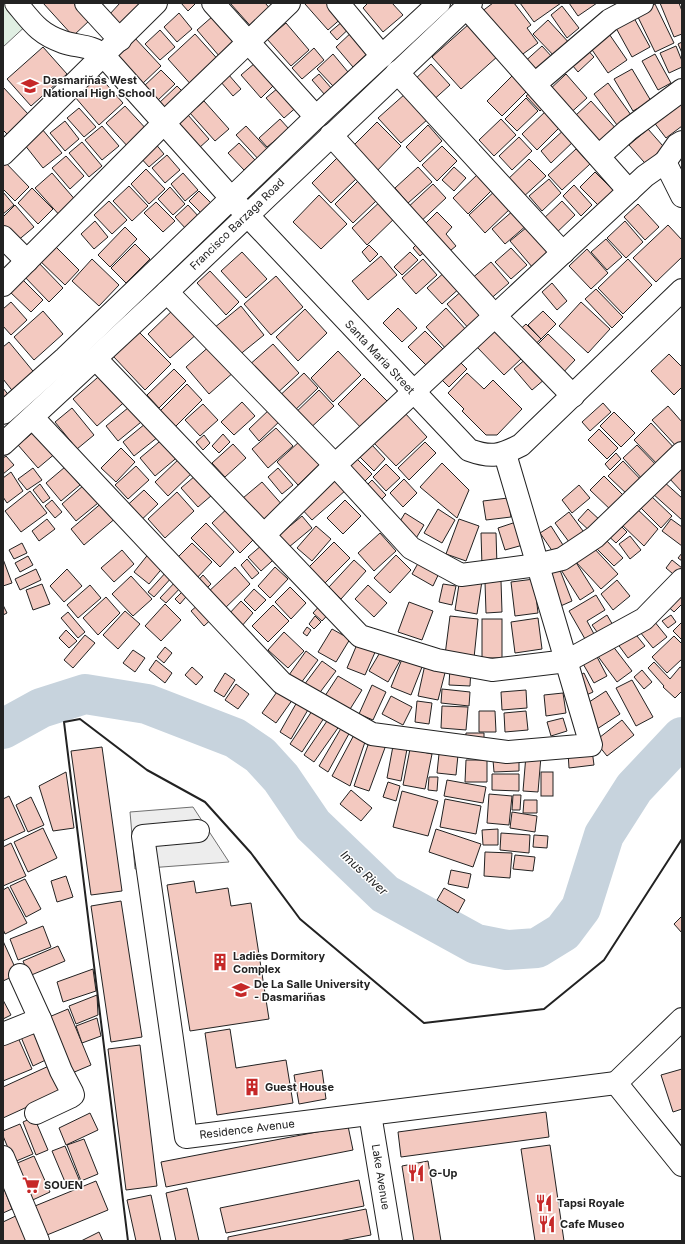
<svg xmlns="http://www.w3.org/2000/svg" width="685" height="1244" font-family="Inter,sans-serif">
<rect width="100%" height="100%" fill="#fff"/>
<polygon fill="#e0efe3" stroke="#6f6f6f" points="3,3 12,3 30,22 3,47"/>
<polygon fill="#ededed" stroke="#6f6f6f" points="193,807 229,862 135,869 130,812"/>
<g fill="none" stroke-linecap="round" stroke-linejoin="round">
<polyline stroke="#c7d3dd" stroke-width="40" points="3,729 41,708 85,694 147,704 235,738 260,755 281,778 313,825 385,894 476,944 507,950 537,948 563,932 581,908 604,835 634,788 682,737"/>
</g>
<g fill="#f3c9c0" stroke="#222">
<polygon points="43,3 76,3 91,19 73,36"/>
<polygon points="120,3 149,3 124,30 109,15"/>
<polygon points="181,3 196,3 188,11"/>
<polygon points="230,3 265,3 275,14 255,31"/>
<polygon points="306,3 333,3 344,16 328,30 305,4"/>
<polygon points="368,3 392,3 403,15 383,32 363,8"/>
<polygon points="493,3 514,3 531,25 527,28 538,43 516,59 481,12"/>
<polygon points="520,3 561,3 534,22"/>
<polygon points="569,3 597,3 578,16"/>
<polygon points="660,3 679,3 682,11 682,34 674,37"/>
<polygon points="655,4 674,43 655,52 636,13"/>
<polygon points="562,6 579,28 567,38 551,15"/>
<polygon points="179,13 192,29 177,42 164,27"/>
<polygon points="213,16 236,43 220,57 197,30"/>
<polygon points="349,16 355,23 337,40 330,32"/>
<polygon points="634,18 650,47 632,57 616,28"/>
<polygon points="548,20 572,46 558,60 533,34"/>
<polygon points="286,23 309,50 291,66 267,39"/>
<polygon points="469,24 498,56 461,89 432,57"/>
<polygon points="605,28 627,60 608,73 586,41"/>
<polygon points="355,29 372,49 353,67 336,47"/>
<polygon points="160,30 175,47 160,60 145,44"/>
<polygon points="195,34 222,64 194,88 168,59"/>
<polygon points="133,36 161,66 141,85 113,55"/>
<polygon points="682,42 682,53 678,44"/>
<polygon points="583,45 594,57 578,72 567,59"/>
<polygon points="542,46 553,58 532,78 521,65"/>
<polygon points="676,46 682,61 682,67 669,73 660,53"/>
<polygon points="43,47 67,74 31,106 7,79"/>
<polygon points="314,48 324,60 302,79 292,68"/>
<polygon points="333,54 348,72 333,86 317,69"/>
<polygon points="655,54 671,83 658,90 642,61"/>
<polygon points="255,63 274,85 261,98 241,75"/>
<polygon points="431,64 450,85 430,103 412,82"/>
<polygon points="632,69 651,101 633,111 614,79"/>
<polygon points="161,70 175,84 157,101 143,87"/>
<polygon points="228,74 241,89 233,96 220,81"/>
<polygon points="319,74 332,89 325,95 312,80"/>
<polygon points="566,74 587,98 566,117 546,93"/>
<polygon points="513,75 529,89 502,116 487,101"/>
<polygon points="99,76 123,103 99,125 75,97"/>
<polygon points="290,78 307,98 284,118 266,98"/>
<polygon points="608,83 631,115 617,125 594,94"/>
<polygon points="177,86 187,96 168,115 158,104"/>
<polygon points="3,87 28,114 7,134 3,130"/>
<polygon points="532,91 545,106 540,111 526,96"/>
<polygon points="405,94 428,119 401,143 378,118"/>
<polygon points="526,98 538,111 517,131 505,119"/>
<polygon points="682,99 682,126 666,138 653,121"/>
<polygon points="204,101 229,129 215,141 190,113"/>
<polygon points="591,101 619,132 604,147 575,116"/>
<polygon points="125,106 149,132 131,150 106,123"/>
<polygon points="79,108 96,127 84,137 67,118"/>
<polygon points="548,109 563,124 537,150 522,134"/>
<polygon points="188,115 209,139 199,148 178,124"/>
<polygon points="280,119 289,129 267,147 259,138"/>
<polygon points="501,119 516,135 494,156 479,140"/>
<polygon points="65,121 79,139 65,151 50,133"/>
<polygon points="377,122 401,146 373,175 348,151"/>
<polygon points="428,125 442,141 420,162 406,147"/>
<polygon points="102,126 119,146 102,160 85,140"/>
<polygon points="246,126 271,153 261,162 236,135"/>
<polygon points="567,127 577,138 551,163 541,151"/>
<polygon points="42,129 62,153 43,168 24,144"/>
<polygon points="648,129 670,154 651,170 629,145"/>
<polygon points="519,137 532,151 512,170 499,156"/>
<polygon points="82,142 102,166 89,177 69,153"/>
<polygon points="154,142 164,154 149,167 139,156"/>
<polygon points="239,143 255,160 244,170 228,153"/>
<polygon points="442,146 457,161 437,181 422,165"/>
<polygon points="576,149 590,164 562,190 548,175"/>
<polygon points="167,155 180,170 165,183 152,168"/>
<polygon points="66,156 84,176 70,189 52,168"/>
<polygon points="337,158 357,178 331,203 312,183"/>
<polygon points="529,159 546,176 521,199 505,182"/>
<polygon points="3,160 29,187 15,201 3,189"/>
<polygon points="418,167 432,182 408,203 395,188"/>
<polygon points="454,167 466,178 454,191 442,180"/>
<polygon points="146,169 165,189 149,204 131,184"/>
<polygon points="595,172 620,197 605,212 580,187"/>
<polygon points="52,173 78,203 62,218 35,188"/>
<polygon points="183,173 198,190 185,201 171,184"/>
<polygon points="478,174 493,189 468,214 453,198"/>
<polygon points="549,179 561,193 542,211 529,196"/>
<polygon points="358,181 376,201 353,223 335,204"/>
<polygon points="433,184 446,198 418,224 405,210"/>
<polygon points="574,185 592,205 581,216 563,196"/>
<polygon points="129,186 148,206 132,221 113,201"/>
<polygon points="170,187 185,204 173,215 158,199"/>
<polygon points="32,188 53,209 38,224 18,203"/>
<polygon points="497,189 513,206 485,233 469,215"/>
<polygon points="199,191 214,206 204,216 189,201"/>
<polygon points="3,192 14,205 3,214"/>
<polygon points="319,195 347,224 321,249 293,222"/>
<polygon points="384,198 399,214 367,245 352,228"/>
<polygon points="109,201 127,220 112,234 94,215"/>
<polygon points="562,201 575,215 553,236 540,222"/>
<polygon points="156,202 175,221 163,232 144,213"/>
<polygon points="638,204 659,227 645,240 624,217"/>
<polygon points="15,205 34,227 16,242 3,227 3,217"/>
<polygon points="188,205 200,218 187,230 175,217"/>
<polygon points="514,210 527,225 505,244 492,229"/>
<polygon points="437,212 452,227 446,234 456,246 445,255 420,229"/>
<polygon points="95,221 108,237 94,249 81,234"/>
<polygon points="625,221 643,242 626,258 607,238"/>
<polygon points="532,223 554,249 533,268 510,241"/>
<polygon points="668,225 682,240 682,257 656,282 633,258"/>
<polygon points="125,227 137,239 110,267 98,255"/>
<polygon points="422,239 430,247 420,256 413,248"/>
<polygon points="606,239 622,257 607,270 591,252"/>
<polygon points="52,243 79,270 65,285 37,258"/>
<polygon points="135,244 150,259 126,283 111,268"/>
<polygon points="369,245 378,254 370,262 362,252"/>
<polygon points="511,248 527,265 511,279 495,262"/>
<polygon points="587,249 608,273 591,289 569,266"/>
<polygon points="242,252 267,279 246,298 221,271"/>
<polygon points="410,252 418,260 402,275 394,267"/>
<polygon points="381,256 397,275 368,300 352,281"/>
<polygon points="92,259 119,285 99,306 72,281"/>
<polygon points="423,259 437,275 416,294 402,278"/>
<polygon points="628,259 652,285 623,314 598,288"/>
<polygon points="36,260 63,288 49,302 22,274"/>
<polygon points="491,262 509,283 488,301 470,280"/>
<polygon points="447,270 462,286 442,304 427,288"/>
<polygon points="210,271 239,302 226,315 197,283"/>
<polygon points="276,276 303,307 271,335 244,304"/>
<polygon points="21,278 43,300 31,312 9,291"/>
<polygon points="552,283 567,301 557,310 542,292"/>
<polygon points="464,289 487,316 470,330 447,304"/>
<polygon points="596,289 623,317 612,328 585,299"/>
<polygon points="11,302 27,320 11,335 3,326 3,309"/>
<polygon points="581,302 610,329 588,353 559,326"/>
<polygon points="241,306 264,335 238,356 214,328"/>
<polygon points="176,307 199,332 170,358 148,334"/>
<polygon points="398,308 417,328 402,342 383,323"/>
<polygon points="446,308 468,332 448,351 426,327"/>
<polygon points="305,309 327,333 298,361 276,337"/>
<polygon points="43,311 63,334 34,360 14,337"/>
<polygon points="543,311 556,324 541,339 528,325"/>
<polygon points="526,324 541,339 531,348 516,333"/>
<polygon points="494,328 522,358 504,375 476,346"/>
<polygon points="138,331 171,364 145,390 113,356"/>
<polygon points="425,331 449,355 432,371 408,347"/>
<polygon points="548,334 575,360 559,377 532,350"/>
<polygon points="9,342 37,376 15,394 3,379 3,347"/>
<polygon points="212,344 235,371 209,394 186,367"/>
<polygon points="273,344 299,373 274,396 248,366"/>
<polygon points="338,351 361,375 333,402 311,378"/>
<polygon points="669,354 682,367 682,387 674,395 651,371"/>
<polygon points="456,358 467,369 449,387 438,376"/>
<polygon points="527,358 545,379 532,390 514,369"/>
<polygon points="174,369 186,381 159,408 147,395"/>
<polygon points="105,371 129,398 97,426 73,399"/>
<polygon points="304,373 318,388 290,415 275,400"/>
<polygon points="467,373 484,389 493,380 522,409 497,435 486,435 462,411 464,409 448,393"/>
<polygon points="364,378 393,407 366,433 338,404"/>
<polygon points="187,384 202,400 175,427 160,411"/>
<polygon points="3,388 10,397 3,403"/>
<polygon points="319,390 334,406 305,433 290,418"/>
<polygon points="242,402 255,416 234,435 221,422"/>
<polygon points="134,403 146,418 118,441 106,426"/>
<polygon points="603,403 611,412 590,431 582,422"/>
<polygon points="203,404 218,420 200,436 185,420"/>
<polygon points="668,406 682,422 682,442 677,447 652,420"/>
<polygon points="272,407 283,418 259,441 249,429"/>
<polygon points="72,408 94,435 77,449 55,422"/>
<polygon points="404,412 427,437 396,466 373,442"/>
<polygon points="614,412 635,433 621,447 600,426"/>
<polygon points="151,419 163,433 134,456 123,442"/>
<polygon points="651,423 677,451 660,467 634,440"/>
<polygon points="43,424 63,447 38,468 18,445"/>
<polygon points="276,428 293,446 268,468 252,449"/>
<polygon points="599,429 618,448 607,459 588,440"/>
<polygon points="223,434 230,442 219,453 212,446"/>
<polygon points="204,435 210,443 203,450 196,442"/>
<polygon points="165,437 180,455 155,476 140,458"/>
<polygon points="300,441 321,463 298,485 277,462"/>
<polygon points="425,442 436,453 409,480 398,468"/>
<polygon points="233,444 246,458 225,477 212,463"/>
<polygon points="372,445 385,459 374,471 359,456"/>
<polygon points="637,445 659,468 645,482 623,458"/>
<polygon points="121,448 135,462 116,482 101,468"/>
<polygon points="616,453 621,459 610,470 605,464"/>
<polygon points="6,456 14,465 3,474 3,458"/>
<polygon points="182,456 195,470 168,496 155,482"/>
<polygon points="356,458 372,474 357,489 341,472"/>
<polygon points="623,461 644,483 630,497 608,476"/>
<polygon points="442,463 469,490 457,518 420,487"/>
<polygon points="386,464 400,478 386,491 373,477"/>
<polygon points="136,466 149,480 128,499 115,485"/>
<polygon points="65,467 80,485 61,501 46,483"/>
<polygon points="33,468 42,480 27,490 18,479"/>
<polygon points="278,468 293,485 282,494 268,477"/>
<polygon points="682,468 682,492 668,477"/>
<polygon points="202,470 219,489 198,507 181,488"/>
<polygon points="11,472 23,491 7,503 3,497 3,478"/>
<polygon points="333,476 346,490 312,520 299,506"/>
<polygon points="604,476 627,499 614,513 590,490"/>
<polygon points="404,479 417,493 403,507 390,493"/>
<polygon points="372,480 386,495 374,507 360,492"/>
<polygon points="663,481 682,498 682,520 652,493"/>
<polygon points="262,482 284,507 265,523 243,498"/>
<polygon points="40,484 50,498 43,503 33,490"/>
<polygon points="84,485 98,503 76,521 62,504"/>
<polygon points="579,485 590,498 572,513 562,500"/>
<polygon points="144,490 158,504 135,526 121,511"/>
<polygon points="30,491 47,513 21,532 5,511"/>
<polygon points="177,492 194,511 165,538 148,519"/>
<polygon points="650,495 672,516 661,528 639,506"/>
<polygon points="508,498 511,517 486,520 483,501"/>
<polygon points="52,500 62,512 55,518 45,506"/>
<polygon points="345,500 361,516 343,534 327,518"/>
<polygon points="104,501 117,517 84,545 71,529"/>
<polygon points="233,503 261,532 240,553 212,523"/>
<polygon points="635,507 658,529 644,546 620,523"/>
<polygon points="438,509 455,520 442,543 424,533"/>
<polygon points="588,509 602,522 592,533 578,520"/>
<polygon points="569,512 586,535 572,546 555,523"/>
<polygon points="405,513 424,525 415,540 396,528"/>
<polygon points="302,516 312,528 289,547 279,535"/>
<polygon points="47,519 55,529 39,541 32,531"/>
<polygon points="459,519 479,526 466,561 446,554"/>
<polygon points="671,519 682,527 682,546 662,531"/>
<polygon points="616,521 627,532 616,543 604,532"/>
<polygon points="516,522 523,545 505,550 498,528"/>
<polygon points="206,523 234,552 220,567 191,538"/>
<polygon points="316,526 331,539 312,561 297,548"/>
<polygon points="551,526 563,545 553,552 540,533"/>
<polygon points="380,533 396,551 374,571 358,553"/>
<polygon points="481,533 496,533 497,566 482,566"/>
<polygon points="630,536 641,550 630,559 619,544"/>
<polygon points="269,539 281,553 261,571 248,557"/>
<polygon points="606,540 623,558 614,566 597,549"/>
<polygon points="334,542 350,558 323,585 307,569"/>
<polygon points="22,543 27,553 14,559 9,550"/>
<polygon points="192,543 212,562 195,580 175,560"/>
<polygon points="592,546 618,574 601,589 575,561"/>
<polygon points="122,550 134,564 114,582 101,568"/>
<polygon points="150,552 165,565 149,584 134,572"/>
<polygon points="682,553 682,561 678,558"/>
<polygon points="396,555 411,570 390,593 374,578"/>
<polygon points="28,556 33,565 20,572 15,563"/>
<polygon points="572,556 594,591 580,600 558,565"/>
<polygon points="421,558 441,569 433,586 412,574"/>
<polygon points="3,559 12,583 3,586"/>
<polygon points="247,559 259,573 252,579 241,565"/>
<polygon points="354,560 366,571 341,599 329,587"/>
<polygon points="672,560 682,568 682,576 679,579 666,568"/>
<polygon points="558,565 572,601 556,608 541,571"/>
<polygon points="235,567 250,584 223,610 207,593"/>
<polygon points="275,567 288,579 270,598 258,586"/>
<polygon points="36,569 41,580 20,590 15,579"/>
<polygon points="67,569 82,586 64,602 50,586"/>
<polygon points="167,571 173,576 154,597 148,592"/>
<polygon points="203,575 211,584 201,594 193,586"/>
<polygon points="131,576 152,599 133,616 112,594"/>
<polygon points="460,578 482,581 477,614 455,610"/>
<polygon points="178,579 183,585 166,603 160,598"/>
<polygon points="534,579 538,613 515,616 511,582"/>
<polygon points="617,580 630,596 613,610 601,594"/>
<polygon points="501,581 502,612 486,613 485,582"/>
<polygon points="42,584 50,604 33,610 26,590"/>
<polygon points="443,584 456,586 452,605 439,602"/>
<polygon points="90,585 101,598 78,618 67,605"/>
<polygon points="368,585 387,603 374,617 355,599"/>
<polygon points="187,587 191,591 180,604 175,599"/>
<polygon points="290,587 306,603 291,619 275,602"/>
<polygon points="254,589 266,600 255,611 244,600"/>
<polygon points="682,594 682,604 674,612 664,603"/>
<polygon points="596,595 605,610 587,621 594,634 585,639 569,611"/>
<polygon points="106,597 120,613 98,635 83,618"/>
<polygon points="206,598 219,612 204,626 191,611"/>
<polygon points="241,601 253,613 241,627 228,615"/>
<polygon points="323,602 332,610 322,621 313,613"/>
<polygon points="409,602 433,611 422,640 398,632"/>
<polygon points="165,604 181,620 161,641 145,626"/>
<polygon points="3,605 7,613 3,615"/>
<polygon points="273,605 289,621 268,642 252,626"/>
<polygon points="125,611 140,624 118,649 103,635"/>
<polygon points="68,612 85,632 78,638 61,618"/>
<polygon points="607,615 614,627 600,636 592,625"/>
<polygon points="671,615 676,622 668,628 662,621"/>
<polygon points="315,616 321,622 314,629 309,624"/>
<polygon points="450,616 478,619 474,658 445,655"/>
<polygon points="538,618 542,649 515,653 511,622"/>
<rect x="482" y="619" width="20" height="39"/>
<polygon points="654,621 667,637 653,648 640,632"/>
<polygon points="681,623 682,625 682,640 673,631"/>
<polygon points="307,627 311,630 307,636 303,633"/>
<polygon points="332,629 350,639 336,662 318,652"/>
<polygon points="66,630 77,641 69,648 59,638"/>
<polygon points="633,631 645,646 628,658 617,643"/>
<polygon points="284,632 304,651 288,668 268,650"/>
<polygon points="85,635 95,643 73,668 64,660"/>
<polygon points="674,636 682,644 682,659 667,673 652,657"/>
<polygon points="358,642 376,650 365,675 347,668"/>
<polygon points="612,645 632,671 617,682 597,655"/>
<polygon points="165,647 172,653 164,663 157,657"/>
<polygon points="382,649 401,659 388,682 369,671"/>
<polygon points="133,650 145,658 135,672 123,663"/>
<polygon points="306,651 318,660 301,683 289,675"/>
<polygon points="404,654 424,662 411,695 391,687"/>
<polygon points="596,655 607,676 594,683 582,662"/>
<polygon points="156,660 172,673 165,683 149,670"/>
<polygon points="426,660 447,665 438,700 418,696"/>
<polygon points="322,661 336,671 315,699 301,689"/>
<polygon points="654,662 670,679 680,667 682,668 682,691 675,698 663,687 664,686 648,668"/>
<polygon points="192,667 203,677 196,685 185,675"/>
<polygon points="450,667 471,668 470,686 449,685"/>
<polygon points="642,670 652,682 644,689 634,677"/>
<polygon points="225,673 235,680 224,697 214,691"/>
<polygon points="584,673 593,692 582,697 574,678"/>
<polygon points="338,676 362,690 347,714 323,699"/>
<polygon points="632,680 653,717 636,726 616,688"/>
<polygon points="236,684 249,694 238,709 225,700"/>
<polygon points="372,685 386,692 373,720 359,714"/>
<polygon points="279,689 293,699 276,723 262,713"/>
<polygon points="442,689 470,692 469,706 441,703"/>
<polygon points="526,690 527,708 502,710 501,692"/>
<polygon points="606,691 620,714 597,729 583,706"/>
<polygon points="563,693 566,713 546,716 544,695"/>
<polygon points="391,696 412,707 403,725 382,714"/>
<polygon points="417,701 432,703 429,724 415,722"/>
<polygon points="297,702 309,708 291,739 280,732"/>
<polygon points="442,706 468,707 466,730 441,728"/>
<polygon points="312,711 324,718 302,752 290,744"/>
<polygon points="479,711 495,711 496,732 479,732"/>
<polygon points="526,711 528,730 505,732 504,713"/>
<polygon points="329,718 340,725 314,762 304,755"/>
<polygon points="563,718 567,731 551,736 547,722"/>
<polygon points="622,720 634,735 607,756 595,741"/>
<polygon points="343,725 351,730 328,772 319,766"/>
<polygon points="355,733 366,739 350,786 332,776"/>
<polygon points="466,733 484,733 484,745 465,745"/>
<polygon points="370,739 386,745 369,791 354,786"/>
<polygon points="393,746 407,749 401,781 387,778"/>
<polygon points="102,747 122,891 91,895 71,751"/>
<polygon points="410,749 432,754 425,789 403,785"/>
<polygon points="592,750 594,765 569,768 568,752"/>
<polygon points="439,754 458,755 456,775 437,773"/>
<polygon points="526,755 541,756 538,792 523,791"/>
<polygon points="519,759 519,771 494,772 493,760"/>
<polygon points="466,760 487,760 487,782 465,782"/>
<polygon points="66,772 74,828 53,831 39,786"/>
<rect x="541" y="772" width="12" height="24"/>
<polygon points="492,774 519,774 519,791 492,790"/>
<polygon points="429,777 438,777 437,791 428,790"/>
<polygon points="447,780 486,787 483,803 444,796"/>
<polygon points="388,782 400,786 396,801 383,797"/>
<polygon points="351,790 372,808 361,821 340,804"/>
<polygon points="402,791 438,801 428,836 393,827"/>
<polygon points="489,794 512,796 509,825 487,823"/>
<polygon points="513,795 521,795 520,810 512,810"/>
<polygon points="9,796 25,831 3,841 3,799"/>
<polygon points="31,797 44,825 28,832 16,805"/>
<polygon points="445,799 481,806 476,834 440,827"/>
<polygon points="524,800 537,800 537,813 523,813"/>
<polygon points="512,812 537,816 535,832 510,828"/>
<polygon points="43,828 57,858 28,872 14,842"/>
<polygon points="436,829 481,844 473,867 429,852"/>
<polygon points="498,829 498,845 483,845 482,830"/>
<polygon points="501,833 530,835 529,853 500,850"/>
<polygon points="534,835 548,836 547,848 533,847"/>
<polygon points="11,843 26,876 3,886 3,847"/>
<polygon points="485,852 512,853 510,878 484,876"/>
<polygon points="515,855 535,857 533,871 513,869"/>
<polygon points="451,870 471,874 468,888 448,884"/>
<polygon points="66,876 73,897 57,902 51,881"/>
<polygon points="25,879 41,909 26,917 10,886"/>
<polygon points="194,881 196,893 228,888 231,906 251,903 269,1019 190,1031 167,885"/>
<polygon points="8,887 27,923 5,934 3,929 3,890"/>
<polygon points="444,888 465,900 458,913 437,900"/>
<polygon points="121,901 142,1037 111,1042 91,906"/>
<polygon points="682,916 682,933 674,924"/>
<polygon points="43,926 51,947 18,960 10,939"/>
<polygon points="3,941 18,974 3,981"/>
<polygon points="58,946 65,961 29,976 23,961"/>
<polygon points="93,969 96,991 63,1002 57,982"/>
<polygon points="97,995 98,1015 76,1024 69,1006"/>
<polygon points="3,1000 11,1015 3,1019"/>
<polygon points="68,1009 91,1065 65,1076 42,1020"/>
<polygon points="97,1018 101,1036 82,1043 76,1026"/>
<polygon points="39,1029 52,1057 33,1066 21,1037"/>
<polygon points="230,1029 236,1068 286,1060 293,1103 217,1115 205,1033"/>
<polygon points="16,1033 32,1069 3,1081 3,1038"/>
<polygon points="140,1045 157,1186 126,1190 108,1049"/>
<polygon points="51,1065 62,1091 3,1118 3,1087"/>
<polygon points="682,1069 682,1109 673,1112 661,1075"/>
<polygon points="322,1070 326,1099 299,1104 294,1075"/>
<polygon points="546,1112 549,1137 401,1157 398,1132"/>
<polygon points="90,1113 98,1130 66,1145 59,1128"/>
<polygon points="34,1117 48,1150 36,1155 23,1122"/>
<polygon points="20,1124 33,1154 14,1162 3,1136 3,1131"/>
<polygon points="348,1126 353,1150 166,1187 161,1162"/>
<polygon points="84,1139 98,1174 81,1181 67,1145"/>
<polygon points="550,1145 564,1241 535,1241 521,1149"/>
<polygon points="65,1146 81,1184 68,1189 52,1151"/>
<polygon points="34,1156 50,1192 24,1204 8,1167"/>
<polygon points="428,1161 441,1241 414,1241 402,1166"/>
<polygon points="359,1180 364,1206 226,1233 220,1208"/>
<polygon points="96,1181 108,1210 47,1235 35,1206"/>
<polygon points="3,1186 12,1209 3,1213"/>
<polygon points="187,1188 199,1241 176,1241 166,1193"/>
<polygon points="151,1195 161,1241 136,1241 127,1200"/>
<polygon points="366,1209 371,1235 339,1241 228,1241 228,1237"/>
<polygon points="22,1213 34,1241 3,1241 3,1222"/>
<polygon points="99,1232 103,1241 81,1241"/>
</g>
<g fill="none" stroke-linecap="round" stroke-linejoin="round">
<g stroke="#222" stroke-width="24">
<g id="minor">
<path d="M 16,3 C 32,22 39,34 63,42 C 78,47 92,45 104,56 L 232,199 L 469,450 C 491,458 500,456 521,445 L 682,290"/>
<polyline points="86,3 120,40"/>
<polyline points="213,3 316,117"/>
<polyline points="338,3 382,56"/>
<polyline points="466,7 629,191"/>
<polyline points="397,72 563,253"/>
<polyline points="535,84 610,20 642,3"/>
<polyline points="331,135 495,316 573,396"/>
<polyline points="3,154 156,3"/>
<polyline points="599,156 628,130 682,90"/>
<polyline points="665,162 682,196"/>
<polyline points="3,237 27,261"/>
<polyline points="3,285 164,123 289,3"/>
<polyline points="167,292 335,465 411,548 461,575 537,565 562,559 595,537 682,453"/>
<polyline points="96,359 360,636 437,660 492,670 567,661 644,619 682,580"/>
<polyline points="3,413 65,358 316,117 439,3"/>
<polyline points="33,418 282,683 372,734 507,752 591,745 505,454"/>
<polyline points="3,444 167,292 471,3"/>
<polyline points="264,535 335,465 645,176 665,162 677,145 682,142"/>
<polyline points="198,831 143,836 186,1137 616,1083"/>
<polyline points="20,975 40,1019"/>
<polyline points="3,1034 40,1019 61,1071 72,1092 73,1095 70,1097 36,1113"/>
<polyline points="616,1083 682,1165"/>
<polyline points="616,1083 682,1019"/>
<polyline points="370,1114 391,1241"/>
<polyline points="3,1157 38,1241"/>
</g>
</g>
<use href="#minor" stroke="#fff" stroke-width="22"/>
<polyline stroke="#222" stroke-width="2" points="128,1241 64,722 80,719 147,770 205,802 251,853 300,919 424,1023 544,1009 604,960 682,839"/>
</g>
<defs>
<g id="school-bare" transform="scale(1.38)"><path d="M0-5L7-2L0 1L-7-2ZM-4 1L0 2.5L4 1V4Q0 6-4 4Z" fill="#c62828" stroke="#fff" stroke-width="2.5" paint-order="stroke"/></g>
<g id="building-bare" transform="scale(1.38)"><path d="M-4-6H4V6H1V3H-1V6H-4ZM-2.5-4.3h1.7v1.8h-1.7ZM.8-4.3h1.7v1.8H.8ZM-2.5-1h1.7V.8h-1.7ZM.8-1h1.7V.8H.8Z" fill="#c62828" stroke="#fff" stroke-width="2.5" paint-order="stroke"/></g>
<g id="university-bare" transform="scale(1.38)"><path d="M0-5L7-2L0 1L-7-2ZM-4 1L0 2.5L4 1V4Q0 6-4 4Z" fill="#c62828" stroke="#fff" stroke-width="2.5" paint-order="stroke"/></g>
<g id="restaurant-bare" transform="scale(1.38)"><path d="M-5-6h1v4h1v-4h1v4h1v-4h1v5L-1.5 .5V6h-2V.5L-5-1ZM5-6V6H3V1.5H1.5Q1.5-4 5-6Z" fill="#c62828" stroke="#fff" stroke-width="2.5" paint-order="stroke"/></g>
<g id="supermarket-bare" transform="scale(1.38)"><path d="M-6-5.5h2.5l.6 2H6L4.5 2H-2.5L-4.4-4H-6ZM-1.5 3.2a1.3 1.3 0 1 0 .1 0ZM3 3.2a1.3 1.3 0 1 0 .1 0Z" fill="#c62828" stroke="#fff" stroke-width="2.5" paint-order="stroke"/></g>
</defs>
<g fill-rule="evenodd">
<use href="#school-bare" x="30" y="86"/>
<use href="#building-bare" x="220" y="962"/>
<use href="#university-bare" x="241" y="990"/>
<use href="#building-bare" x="252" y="1087"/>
<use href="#restaurant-bare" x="416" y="1173"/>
<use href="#supermarket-bare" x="31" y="1185"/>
<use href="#restaurant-bare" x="544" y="1203"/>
<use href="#restaurant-bare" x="547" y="1224"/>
</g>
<g text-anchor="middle" stroke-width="3" stroke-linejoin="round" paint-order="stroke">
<g font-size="11" font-weight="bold" fill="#222" stroke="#fff" text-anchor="start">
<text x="43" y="84">Dasmariñas West<tspan x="43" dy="13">National High School</tspan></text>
<text x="233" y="960">Ladies Dormitory<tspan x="233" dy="13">Complex</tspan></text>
<text x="254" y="988">De La Salle University<tspan x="254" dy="13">- Dasmariñas</tspan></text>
<text x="265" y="1091">Guest House</text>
<text x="429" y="1177">G-Up</text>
<text x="44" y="1189">SOUEN</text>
<text x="557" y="1207">Tapsi Royale</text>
<text x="560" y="1228">Cafe Museo</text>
</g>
<g font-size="11" fill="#222" stroke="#fff">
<text transform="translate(237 224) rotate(-44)" y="4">Francisco Barzaga Road</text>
<text transform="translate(380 357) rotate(47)" y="4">Santa Maria Street</text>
<text transform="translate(247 1129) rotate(-7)" y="4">Residence Avenue</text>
<text transform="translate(381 1177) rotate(81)" y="4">Lake Avenue</text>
</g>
<g font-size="12" font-style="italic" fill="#222" stroke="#fff">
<text transform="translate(364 873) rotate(43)" y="4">Imus River</text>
</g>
</g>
<rect width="685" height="1244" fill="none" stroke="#222222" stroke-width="8"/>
</svg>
